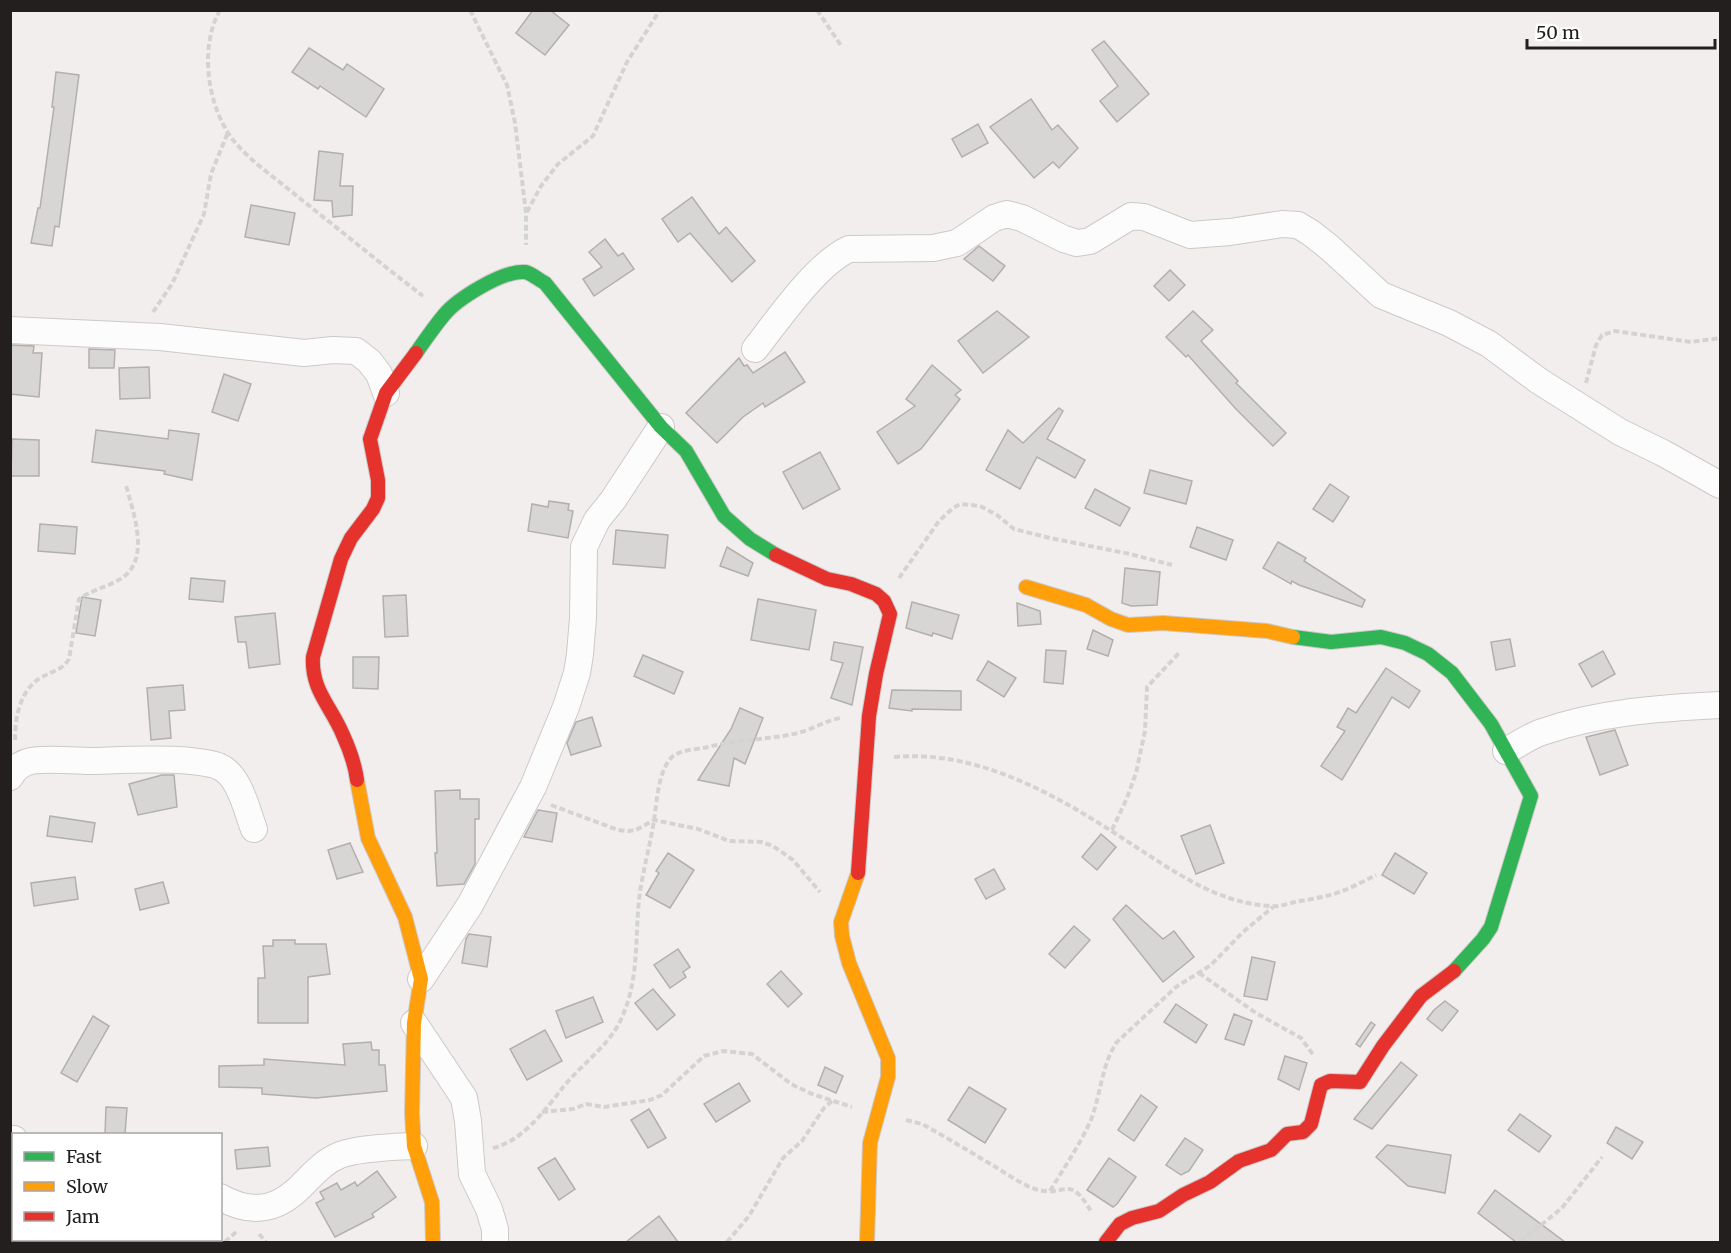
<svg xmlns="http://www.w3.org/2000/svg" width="1731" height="1253" font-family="Merriweather,serif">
<rect width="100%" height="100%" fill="#f3eeee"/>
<g fill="#d8d5d5" stroke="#b3afaf" stroke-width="1.5">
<polygon points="533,10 550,10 569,25 545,55 516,33"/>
<polygon points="1104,41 1149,94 1117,122 1100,101 1118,86 1092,50"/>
<polygon points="309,48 343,70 347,64 384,89 366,117 320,86 318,89 292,72"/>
<polygon points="56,72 79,75 59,227 55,226 52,246 31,243 38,208 40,208 54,107 52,107"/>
<polygon points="1031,99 1052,130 1058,125 1078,148 1059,168 1053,162 1034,178 990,127"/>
<polygon points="978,124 988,143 962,157 952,139"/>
<polygon points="319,151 343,154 340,186 353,186 352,215 333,217 332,201 314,200"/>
<polygon points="692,197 719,234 726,227 755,261 732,282 690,233 678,242 662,219"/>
<polygon points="251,205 295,213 289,245 245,237"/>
<polygon points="605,239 618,256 623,253 634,269 594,296 583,279 602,267 589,252"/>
<polygon points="979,246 1005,266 993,281 964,259"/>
<polygon points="1170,270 1185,285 1169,301 1154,286"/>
<polygon points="997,311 1029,337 983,373 958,341"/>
<polygon points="1193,311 1213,330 1201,341 1238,381 1236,383 1286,433 1273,446 1235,408 1188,355 1186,357 1166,337"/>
<polygon points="10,345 34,346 33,353 42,353 39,397 10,394"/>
<polygon points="89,349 115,350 114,368 89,368"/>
<polygon points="785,352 805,382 765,407 763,403 743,417 717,443 686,413 739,358 744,366 747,365 753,373"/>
<polygon points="932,365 961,390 955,395 960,399 921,449 898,464 877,432 915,406 906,399"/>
<polygon points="149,367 150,398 120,399 119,368"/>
<polygon points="224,374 251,384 238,421 212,412"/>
<polygon points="1059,408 1063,411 1047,439 1085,460 1075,478 1037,457 1020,489 986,470 1008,430 1023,443"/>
<polygon points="96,430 168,439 169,430 199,434 192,480 164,474 165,471 92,462"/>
<polygon points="12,439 39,440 39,476 11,476"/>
<polygon points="820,452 840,489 803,509 783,472"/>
<polygon points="1150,470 1192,481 1186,504 1144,493"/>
<polygon points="1330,484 1349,497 1333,522 1313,509"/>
<polygon points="1095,489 1130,508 1120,526 1085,508"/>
<polygon points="549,501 569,504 568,510 573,511 568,538 528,531 532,504 548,507"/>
<polygon points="40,524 77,527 75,554 38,551"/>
<polygon points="1197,527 1233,540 1226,560 1190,547"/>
<polygon points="616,530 668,535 665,568 613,564"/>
<polygon points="1278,542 1306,558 1304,561 1365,600 1362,607 1299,585 1292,581 1291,584 1263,568"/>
<polygon points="727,547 753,563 748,576 720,566"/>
<polygon points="1125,568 1160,572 1157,605 1131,606 1122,603"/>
<polygon points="191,578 225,581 223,602 189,599"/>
<polygon points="406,595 408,636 385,637 383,596"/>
<polygon points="82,597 101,600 95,636 76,633"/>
<polygon points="758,599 816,610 809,650 751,640"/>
<polygon points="912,602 959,615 952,639 933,633 932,636 906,628"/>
<polygon points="1017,603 1040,611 1041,624 1018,626"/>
<polygon points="275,613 280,664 249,668 246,642 238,642 235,617"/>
<polygon points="1093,630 1113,640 1108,656 1087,649"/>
<polygon points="1510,639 1515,666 1496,670 1491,642"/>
<polygon points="834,642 863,647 852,705 831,698 843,663 831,660"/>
<polygon points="1046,650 1066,651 1063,684 1044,682"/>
<polygon points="1603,651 1615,674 1592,687 1579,664"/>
<polygon points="643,655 683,672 674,694 634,676"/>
<polygon points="353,657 379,657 378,689 353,688"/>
<polygon points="988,661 1016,678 1004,697 977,680"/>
<polygon points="1386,668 1420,691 1409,708 1392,697 1342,780 1321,766 1345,731 1337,727 1348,708 1356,713"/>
<polygon points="183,685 185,710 169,711 171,738 151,740 147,688"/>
<polygon points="892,690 961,691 961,710 912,709 912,711 889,708"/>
<polygon points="740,708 763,718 745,764 734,758 729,786 698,780 731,729"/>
<polygon points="592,717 601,746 571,755 567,743 576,722"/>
<polygon points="1615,730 1628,765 1600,775 1586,737"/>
<polygon points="162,775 174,775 177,807 138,815 129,784"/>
<polygon points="460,790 460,799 479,799 479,819 475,819 475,864 464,884 437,886 435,853 437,853 435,791"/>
<polygon points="538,810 557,813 552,842 524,837"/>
<polygon points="50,816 95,823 92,842 47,836"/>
<polygon points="1210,825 1224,863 1196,874 1181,836"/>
<polygon points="1101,834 1116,847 1097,870 1082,857"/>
<polygon points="350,843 363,872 337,879 328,850"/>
<polygon points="668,853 694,870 670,908 646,895 659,873 656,871"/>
<polygon points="1395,853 1427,873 1414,894 1382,875"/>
<polygon points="994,869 1005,889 986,899 975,879"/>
<polygon points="75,877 78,899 34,906 31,883"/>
<polygon points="163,882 169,903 140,910 135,889"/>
<polygon points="1126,905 1163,939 1174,931 1194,957 1163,982 1113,919"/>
<polygon points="1074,926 1090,940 1065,968 1049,954"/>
<polygon points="469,934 491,937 487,967 462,963 466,939"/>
<polygon points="273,940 295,940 295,944 326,944 330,974 308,977 308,1023 258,1023 258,978 265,978 263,946 273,946"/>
<polygon points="678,949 690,967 683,972 686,977 670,988 654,965"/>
<polygon points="1252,957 1275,962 1267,1000 1244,996"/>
<polygon points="781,971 802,994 788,1007 767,984"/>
<polygon points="653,989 675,1015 657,1030 635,1003"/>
<polygon points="593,997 603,1022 566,1038 556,1011"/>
<polygon points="1445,1001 1458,1011 1442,1031 1427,1019 1434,1010"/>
<polygon points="1176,1004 1207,1025 1196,1043 1164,1022"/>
<polygon points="1234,1014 1252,1021 1244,1045 1225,1039"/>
<polygon points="93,1016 109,1026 77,1082 61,1073"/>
<polygon points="1371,1022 1375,1025 1360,1047 1356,1044"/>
<polygon points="545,1030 562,1061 527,1080 510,1049"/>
<polygon points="371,1042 372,1050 379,1050 379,1065 385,1065 387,1091 316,1098 262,1094 262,1088 219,1087 219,1066 264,1065 264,1059 345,1065 343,1044"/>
<polygon points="1285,1056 1307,1063 1299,1090 1278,1079"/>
<polygon points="1401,1062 1417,1075 1372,1129 1354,1119"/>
<polygon points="825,1067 843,1076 836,1093 818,1085"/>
<polygon points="739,1083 750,1101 716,1122 704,1104"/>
<polygon points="969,1087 1006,1109 985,1143 948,1120"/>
<polygon points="1141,1095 1157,1107 1134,1141 1118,1130"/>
<polygon points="106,1107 127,1108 125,1134 105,1134"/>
<polygon points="649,1109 666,1138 648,1148 631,1120"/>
<polygon points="1520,1114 1551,1136 1539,1152 1508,1130"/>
<polygon points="1616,1127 1643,1142 1632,1159 1607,1143"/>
<polygon points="1185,1138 1203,1150 1189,1171 1181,1175 1166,1165"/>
<polygon points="1387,1145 1451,1155 1445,1193 1408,1186 1376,1157"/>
<polygon points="268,1147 270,1166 237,1169 235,1150"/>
<polygon points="555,1158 575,1189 559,1200 538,1168"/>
<polygon points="1109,1158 1136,1177 1117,1204 1113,1207 1087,1190"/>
<polygon points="377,1171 396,1197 372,1214 374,1217 335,1237 316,1203 324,1199 320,1192 337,1183 341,1190 355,1182 357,1186"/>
<polygon points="1495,1190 1565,1242 1516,1242 1478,1213"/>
<polygon points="659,1216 678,1242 626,1242"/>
</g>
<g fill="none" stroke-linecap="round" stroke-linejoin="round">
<g stroke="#cdc9c9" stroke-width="28">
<g id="street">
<polyline points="10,330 160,337 304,353 333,350 356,351 369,361 379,374 386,393"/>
<path d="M 755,349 C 778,320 816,264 849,249 L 933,248 L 957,243 L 994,218 L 1007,214 L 1022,218 L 1064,239 L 1077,243 L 1090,241 L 1131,216 L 1144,217 L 1190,235 L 1230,232 L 1282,224 L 1298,225 L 1311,233 L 1330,248 L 1381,295 L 1449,323 L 1489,344 L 1539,381 L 1620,432 L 1663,453 L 1720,485"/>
<path d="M 1506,751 C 1517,745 1530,736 1542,732 C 1600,712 1660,708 1720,705"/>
<path d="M 10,777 C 15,768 21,763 31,761 C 51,758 71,761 91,761 C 125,760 158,758 191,761 C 200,762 210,763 218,766 C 240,775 246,809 254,829"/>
<polyline points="421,979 470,905 533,787 566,707 577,673 580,654 583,618 584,547 597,520 613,500 661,427"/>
<polyline points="414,1023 464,1098 468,1121 472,1174 489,1209 495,1229 495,1242"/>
<polyline points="10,1139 14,1139"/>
<path d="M 220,1197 C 248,1213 273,1212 297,1190 C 311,1177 322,1162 340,1155 C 358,1148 394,1147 414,1146"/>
</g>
</g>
<g stroke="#cdc9c9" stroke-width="16">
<g id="fast">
<path d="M 416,353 C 425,340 434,327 444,315 C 457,299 503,270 525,272 C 531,273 539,280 545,283 L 661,427 L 686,451 L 724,516 L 750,539 L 776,555"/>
<polyline points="1293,637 1331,642 1381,637 1405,643 1428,654 1452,673 1491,724 1531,796 1491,927 1483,939 1454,971"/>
</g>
</g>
<g stroke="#cdc9c9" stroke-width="16">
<g id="slow">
<polyline points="1026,587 1086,605 1111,619 1128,625 1163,623 1267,631 1293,637"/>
<polyline points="357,780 368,838 405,917 421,979 414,1023 412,1113 414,1146 432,1202 433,1242"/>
<polyline points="858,873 841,922 842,936 849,963 888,1058 888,1077 870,1143 867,1242"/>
</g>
</g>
<g stroke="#cdc9c9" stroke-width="16">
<g id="jam">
<polyline points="776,555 827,579 851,584 876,594 884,601 890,614 876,674 869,716 858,873"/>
<path d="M 357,780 C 355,765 349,748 343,735 C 331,706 311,690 313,657 L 341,559 L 351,538 L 373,509 L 378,498 L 378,480 L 370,439 L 386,393 L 416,353"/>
<polyline points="1106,1242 1120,1224 1132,1218 1159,1211 1183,1195 1210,1182 1239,1161 1271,1150 1287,1134 1303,1132 1311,1124 1321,1085 1330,1081 1360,1082 1383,1046 1421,996 1454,971"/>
</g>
</g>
<g stroke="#d4d3d3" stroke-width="4" stroke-dasharray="6 3" stroke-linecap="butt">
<path d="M 220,10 C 199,47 207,106 233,140 C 251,162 277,179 298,197 C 340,230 381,264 423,296"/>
<polyline points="470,10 507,85 515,123 526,213 526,245"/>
<polyline points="817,10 842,47"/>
<polyline points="527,212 541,186 558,164 593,136 627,62 660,10"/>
<polyline points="153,312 172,284 204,214 211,174 228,132"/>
<polyline points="1586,383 1596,345 1602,335 1615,331 1691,342 1720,338"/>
<polyline points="899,578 939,521 953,508 960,504 980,506 997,515 1014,529 1050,538 1130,554 1172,565"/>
<path d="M 15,740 C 15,717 20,689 42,677 C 53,671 62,670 69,659 L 79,599 C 91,590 108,587 122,578 C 151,558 133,513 126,485"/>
<path d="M 894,757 C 982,749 1065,800 1136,847 C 1178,874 1220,904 1272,906 C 1279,907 1287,904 1295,902 C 1306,900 1319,898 1330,895 C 1346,891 1362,882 1376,875"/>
<polyline points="551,805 618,830 628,831 636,830 654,820 698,829 729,841 761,842 773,846 793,860 820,892"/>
<polyline points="1112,830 1127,798 1136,773 1145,731 1147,687 1180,652"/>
<polyline points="1199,973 1256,1013 1301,1038 1314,1056"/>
<polyline points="542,1112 573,1109 586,1104 604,1107 650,1100 662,1095 704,1056 723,1051 752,1054 791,1084 812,1094 852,1107"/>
<path d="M 906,1120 L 922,1124 C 946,1137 970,1152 994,1166 C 1007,1174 1021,1184 1035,1189 C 1066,1199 1068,1171 1092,1213"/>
<path d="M 493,1148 C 523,1141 546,1109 564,1086 C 583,1063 611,1044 622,1017 C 639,980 635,939 639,900 C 642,873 650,847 654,820 C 657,801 658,774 670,759 C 678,749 697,750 708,747 C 738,739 768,740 798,733 C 811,730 829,719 841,718"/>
<path d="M 1050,1191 C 1064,1168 1079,1146 1090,1122 C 1101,1096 1101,1065 1117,1042 L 1176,987 L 1211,965 L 1243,932 L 1273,907"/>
<polyline points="259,1234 266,1242"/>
<polyline points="225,1242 237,1231"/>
<polyline points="727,1242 749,1216 783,1158 802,1141 824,1108 833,1100"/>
<polyline points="1520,1242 1562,1208 1602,1157"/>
</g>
<use href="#street" stroke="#fdfcfc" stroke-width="26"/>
<use href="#fast" stroke="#30b455" stroke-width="14"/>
<use href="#slow" stroke="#ff9f0a" stroke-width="14"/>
<use href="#jam" stroke="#e5322d" stroke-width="14"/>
</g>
<rect width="1731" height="1253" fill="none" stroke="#221f1e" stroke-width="24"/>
<rect x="12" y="1133" width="210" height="108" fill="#ffffff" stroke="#a7a5a5" stroke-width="1.5"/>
<rect x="24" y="1152" width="30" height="9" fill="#30b455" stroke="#a7a5a5" stroke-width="1.5"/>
<text x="66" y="1163" font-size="18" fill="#221f1e">Fast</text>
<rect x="24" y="1182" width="30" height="9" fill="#ff9f0a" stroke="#a7a5a5" stroke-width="1.5"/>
<text x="66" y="1193" font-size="18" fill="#221f1e">Slow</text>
<rect x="24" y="1212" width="30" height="9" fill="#e5322d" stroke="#a7a5a5" stroke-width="1.5"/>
<text x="66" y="1223" font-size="18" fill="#221f1e">Jam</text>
<path d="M1527 39v9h188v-9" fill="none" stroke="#221f1e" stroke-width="3"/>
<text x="1536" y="39" font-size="18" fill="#221f1e" stroke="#ffffff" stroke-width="4.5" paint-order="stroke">50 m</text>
</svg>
